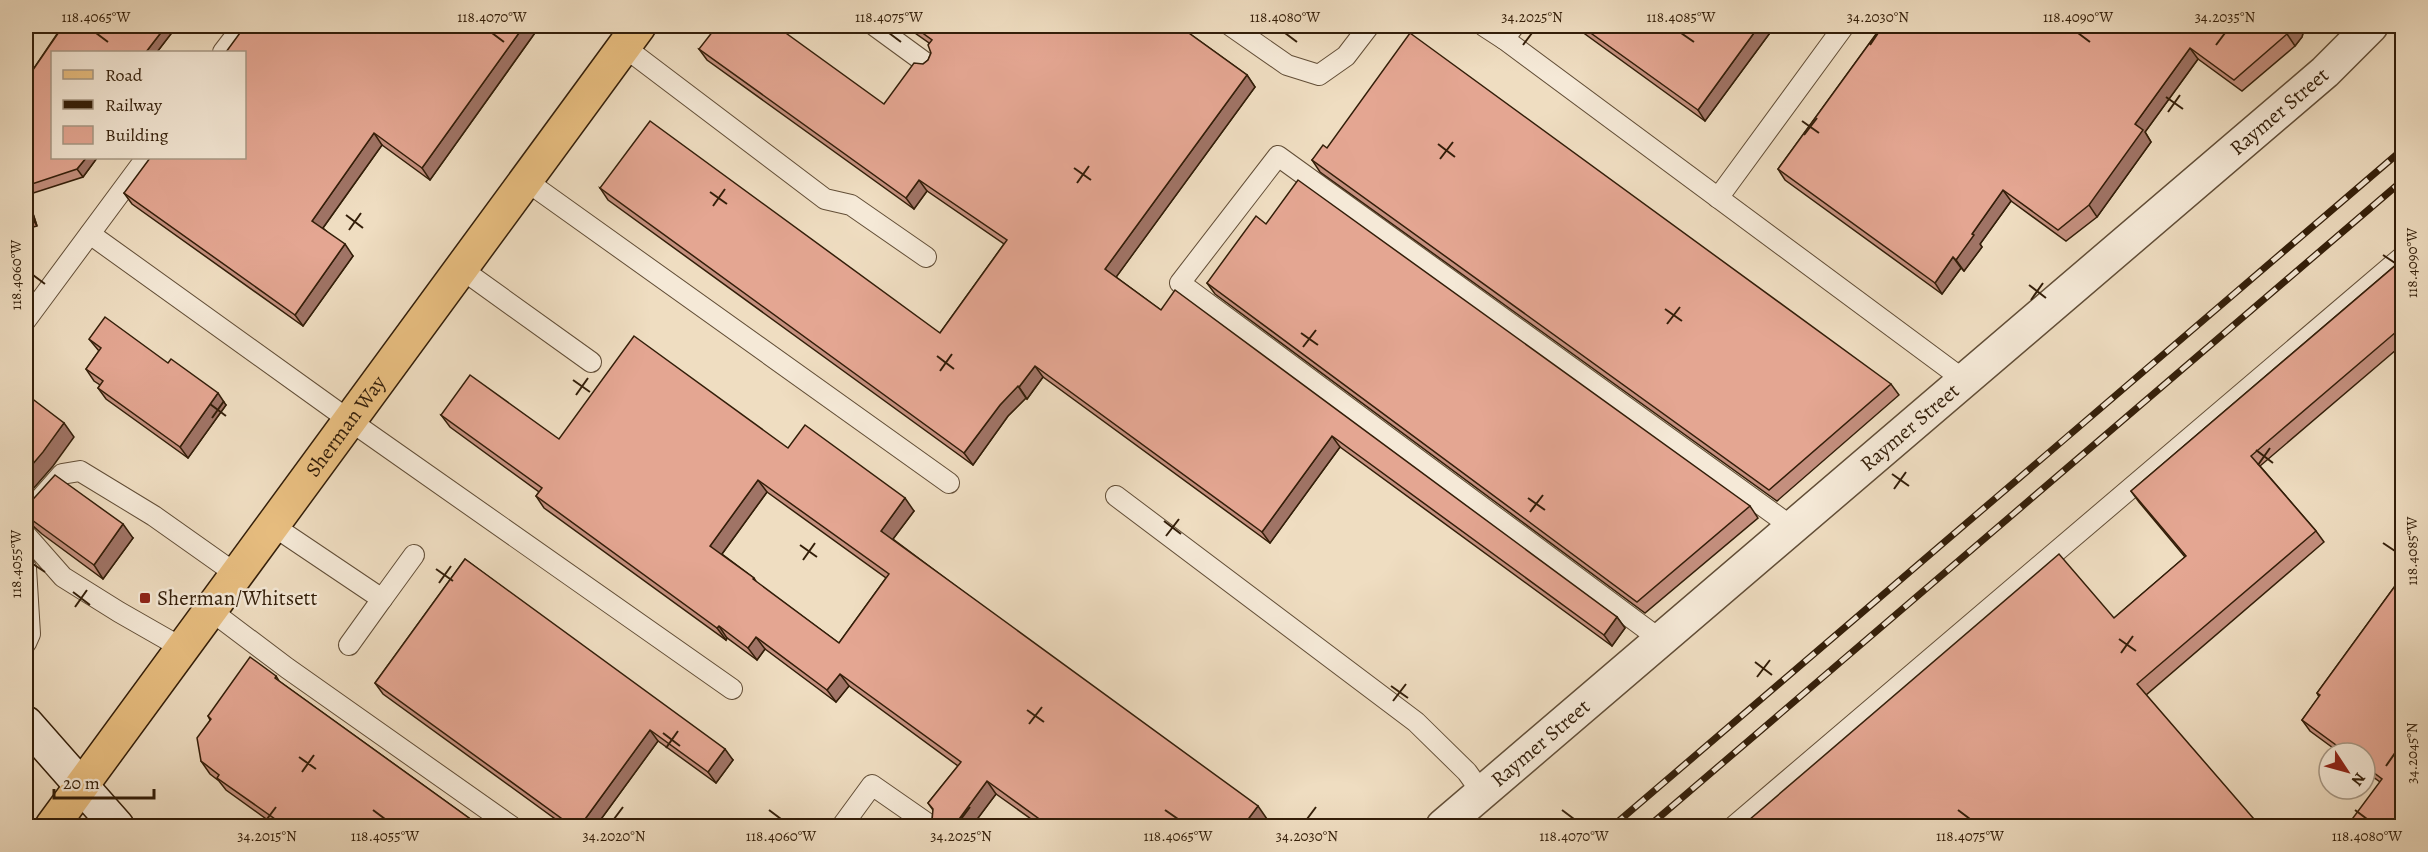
<svg xmlns="http://www.w3.org/2000/svg" width="2428" height="852" font-family="Alegreya,serif">
<rect width="100%" height="100%" fill="#efddc1"/>
<filter id="stains"><feTurbulence type="fractalNoise" baseFrequency=".00333" numOctaves="4"/><feColorMatrix values="0 0 0 0 .2 0 0 0 0 .09 0 0 0 0 .02 0 0 0 .5 -.17"/></filter>
<radialGradient id="worn" r=".72"><stop offset=".6" stop-color="#630" stop-opacity="0"/><stop offset="1" stop-color="#630" stop-opacity=".3"/></radialGradient>
<g fill="none" stroke-linecap="round" stroke-linejoin="round">
<g stroke="#624e37" stroke-width="22">
<g id="service">
<polyline points="875,26 927,64"/>
<polyline points="1231,26 1287,65 1319,75 1346,56 1369,26"/>
<polyline points="1484,26 1504,39 1514,26"/>
<polyline points="1504,39 1964,380"/>
<polyline points="623,46 825,199 851,205 926,257"/>
<polyline points="223,52 243,26"/>
<polyline points="525,180 949,483"/>
<polyline points="1718,198 1844,26"/>
<polyline points="90,234 349,420 732,689"/>
<polyline points="460,268 591,362"/>
<polyline points="26,320 146,158"/>
<polyline points="1116,496 1416,722 1467,772 1482,793"/>
<polyline points="26,515 62,474 80,471 154,516 236,574"/>
<polyline points="272,525 382,599 414,555"/>
<polyline points="26,535 63,577 119,612 182,648"/>
<polyline points="26,568 30,634 26,643"/>
<polyline points="210,610 287,668 511,826"/>
<polyline points="1661,640 1180,283 1278,156 1792,527"/>
<polyline points="349,645 382,599"/>
<polyline points="842,826 872,785 931,826"/>
<polyline points="1734,826 2402,257"/>
</g>
</g>
<g stroke="#624e37" stroke-width="36">
<g id="minor">
<path id="s1" d="M 1443,826 L 2325,72 L 2371,26"/>
</g>
</g>
<g stroke="#331e09" stroke-width="36">
<polyline id="secondary" points="26,723 117,826"/>
</g>
<g stroke="#331e09" stroke-width="36">
<g id="primary">
<path id="s2" d="M 52,826 L 639,26"/>
</g>
</g>
<use href="#service" stroke="#f5e9d7" stroke-width="20"/>
<use href="#minor" stroke="#f5e9d7" stroke-width="33"/>
<use href="#secondary" stroke="#f5e9d7" stroke-width="33"/>
<use href="#primary" stroke="#e8be80" stroke-width="33"/>
<g stroke="#331e09" stroke-width="7">
<g id="rail">
<polyline points="1613,826 2402,150"/>
<polyline points="1649,826 2402,181"/>
</g>
</g>
<use href="#rail" stroke="#f5e9d7" stroke-width="4.5" stroke-dasharray="14" stroke-linecap="butt"/>
</g>
<g fill="#c48f7e" stroke="#331e09" stroke-width="1.5" fill-rule="evenodd">
<polygon points="49,26 177,26 157,52 52,52 97,158 83,177 27,195 37,226 26,229 26,80 57,34 54,32"/>
<polygon points="905,26 1179,26 1247,75 1255,87 1116,277 1161,310 1617,617 1625,628 1612,646 1340,447 1270,543 1043,377 1027,399 1026,398 1008,416 973,465 608,200 600,188 940,333 1004,244 927,191 914,209 707,60 699,49 884,104 923,64 928,60 931,53 929,43"/>
<polygon points="1574,26 1775,26 1705,121"/>
<polygon points="1882,26 2305,26 2302,37 2295,46 2242,91 2198,59 2145,132 2151,142 2097,217 2066,241 2011,201 1980,244 1982,247 1964,271 1961,268 1942,294 1785,180 1778,169"/>
<polygon points="537,30 430,180 382,145 323,228 353,256 303,326 132,204 124,193"/>
<polygon points="1327,148 1891,384 1899,395 1777,501 1320,172 1312,160"/>
<polygon points="1266,224 1750,506 1758,518 1645,613 1215,294 1207,283"/>
<polygon points="2403,259 2403,344 2260,466 2316,531 2324,542 2146,695 1742,826 2114,618 2185,557 2139,502 2131,491"/>
<polygon points="89,339 226,405 188,458 106,399 98,388 100,385 94,381 86,369 99,351"/>
<path d="M 441,415 L 559,439 L 788,448 L 914,511 L 893,539 L 1267,819 L 1261,826 L 1041,826 L 996,794 L 972,826 L 907,826 L 922,825 L 932,821 L 933,810 L 928,803 L 958,766 L 849,686 L 836,702 L 765,649 L 757,660 L 727,638 L 726,640 L 544,508 L 536,496 L 539,492 L 450,427 ZM 767,492 L 886,578 L 839,643 L 757,583 L 754,578 L 722,554 Z"/>
<polygon points="26,507 133,538 103,579 42,534 32,525 26,516"/>
<polygon points="465,559 733,760 716,783 658,741 596,826 565,826 383,694 375,683"/>
<polygon points="2403,575 2403,826 2380,782 2365,771 2365,753 2340,753 2310,731 2302,720 2319,697 2317,693"/>
<polygon points="276,676 279,681 480,826 276,826 226,790 219,781 210,774 201,761 210,720 208,716"/>
</g>
<g fill="#a07466" stroke="#331e09" stroke-width="1.5">
<polygon points="166,26 177,26 157,52 146,52"/>
<polygon points="524,26 534,26 537,30 430,180 422,168"/>
<polygon points="1759,26 1775,26 1705,121 1698,110"/>
<polygon points="2294,26 2305,26 2302,37 2295,46 2287,34"/>
<polygon points="2190,48 2198,59 2145,132 2151,142 2097,217 2089,205 2135,124"/>
<polygon points="1247,75 1255,87 1114,280 1105,269"/>
<polygon points="374,133 382,145 320,232 312,221"/>
<polygon points="86,158 97,158 83,177 77,169"/>
<polygon points="919,180 927,191 914,209 906,198"/>
<polygon points="2003,190 2011,201 1980,244 1982,247 1964,271 1956,260 1972,234"/>
<polygon points="26,193 27,195 37,226 32,218 26,199"/>
<polygon points="345,244 353,256 303,326 295,315"/>
<polygon points="1953,257 1961,268 1942,294 1935,283"/>
<polygon points="1035,366 1043,377 1027,399 1019,387"/>
<polygon points="1018,386 1026,398 1008,416 973,465 964,453 1000,405"/>
<polygon points="218,393 226,405 188,458 180,447"/>
<polygon points="64,423 74,437 53,466 26,497 26,472"/>
<polygon points="1332,436 1340,447 1270,543 1262,532"/>
<polygon points="758,480 767,492 719,558 710,546"/>
<polygon points="905,498 914,511 890,543 881,531"/>
<polygon points="123,524 133,538 103,579 94,565"/>
<polygon points="1617,617 1625,628 1612,646 1604,635"/>
<polygon points="719,626 727,638 726,640 717,628"/>
<polygon points="756,637 765,649 757,660 748,648"/>
<polygon points="840,674 849,686 836,702 827,690"/>
<polygon points="650,730 658,741 596,826 580,826"/>
<polygon points="725,749 733,760 716,783 708,772"/>
<polygon points="987,781 996,794 972,826 954,826"/>
<polygon points="1258,806 1267,819 1261,826 1243,826"/>
</g>
<g fill="#e4a692" stroke="#331e09" stroke-width="1.5" fill-rule="evenodd">
<polygon points="50,26 166,26 146,52 52,52 52,158 86,158 77,169 26,186 26,80 59,32"/>
<polygon points="245,26 524,26 422,168 374,133 312,221 345,244 295,315 124,193 150,158 244,158 244,52 226,52"/>
<polygon points="717,26 776,26 884,104 914,63 923,64 928,60 931,53 928,45 932,40 913,26 1179,26 1247,75 1105,269 1161,310 1175,290 1617,617 1604,635 1332,436 1262,532 1035,366 1019,387 1018,386 1000,405 964,453 600,188 650,121 940,333 1007,240 919,180 906,198 699,49"/>
<polygon points="1581,26 1759,26 1698,110"/>
<polygon points="1882,26 2294,26 2287,34 2234,80 2190,48 2135,124 2143,130 2089,205 2058,230 2003,190 1972,234 1974,235 1956,260 1953,257 1935,283 1778,169"/>
<polygon points="1410,33 1891,384 1769,490 1312,160 1323,145 1327,148"/>
<polygon points="1298,180 1750,506 1637,602 1207,283 1256,216 1266,224"/>
<polygon points="26,199 32,218 26,220"/>
<polygon points="2403,259 2403,326 2251,456 2316,531 2137,684 2260,826 1742,826 2059,554 2114,618 2186,556 2131,491"/>
<polygon points="105,317 168,363 171,359 218,393 180,447 98,388 103,381 86,369 101,348 89,339"/>
<path d="M 634,336 L 788,448 L 805,425 L 905,498 L 881,531 L 1258,806 L 1243,826 L 1049,826 L 987,781 L 954,826 L 907,826 L 911,821 L 922,825 L 932,821 L 933,809 L 928,803 L 961,762 L 840,674 L 827,690 L 756,637 L 748,648 L 719,626 L 717,628 L 536,496 L 542,488 L 441,415 L 470,375 L 559,439 ZM 758,480 L 889,574 L 839,643 L 753,579 L 754,578 L 710,546 Z"/>
<polygon points="26,394 64,423 43,452 26,472"/>
<polygon points="55,475 123,524 94,565 32,520 26,514 26,507"/>
<polygon points="465,559 725,749 708,772 650,730 580,826 572,826 375,683"/>
<polygon points="2403,575 2403,826 2347,826 2382,779 2365,766 2365,753 2347,753 2302,720 2320,695 2317,693"/>
<polygon points="250,657 276,676 275,678 480,826 285,826 217,778 219,775 201,761 197,738 211,719 208,716"/>
</g>
<path fill="none" stroke="#331e09" stroke-width="2" d="M 96,33 L 108,42M 492,33 L 504,42M 889,33 L 901,42M 1285,33 L 1297,42M 1681,33 L 1694,42M 2078,33 L 2090,42M 1523,45 L 1532,33M 1870,45 L 1878,33M 2216,45 L 2225,33M 2166,97 L 2183,109M 2168,112 L 2180,95M 1802,121 L 1819,133M 1804,135 L 1817,118M 1438,144 L 1455,157M 1440,159 L 1453,142M 1074,168 L 1091,180M 1077,183 L 1089,166M 710,192 L 727,204M 713,206 L 725,189M 346,215 L 363,228M 349,230 L 361,213M 2383,255 L 2395,263M 33,275 L 45,284M 2029,285 L 2046,298M 2031,300 L 2043,283M 1665,309 L 1682,321M 1667,324 L 1680,307M 1301,333 L 1318,345M 1303,347 L 1316,330M 937,356 L 954,369M 940,371 L 952,354M 573,380 L 590,392M 576,395 L 588,378M 210,404 L 226,416M 212,418 L 224,401M 2256,450 L 2273,463M 2258,465 L 2270,448M 1892,474 L 1909,486M 1894,489 L 1906,472M 1528,498 L 1545,510M 1530,512 L 1543,495M 1164,521 L 1181,534M 1166,536 L 1179,519M 2383,543 L 2395,551M 800,545 L 817,557M 803,560 L 815,543M 33,564 L 45,572M 436,569 L 453,581M 439,583 L 451,566M 73,592 L 90,605M 75,607 L 87,590M 2119,639 L 2136,651M 2121,653 L 2133,636M 1755,662 L 1772,675M 1757,677 L 1770,660M 1391,686 L 1408,698M 1393,701 L 1406,684M 1027,710 L 1044,722M 1029,724 L 1042,707M 663,733 L 680,746M 666,748 L 678,731M 299,757 L 316,769M 2386,766 L 2395,753M 302,772 L 314,755M 373,810 L 385,819M 769,810 L 781,819M 1165,810 L 1178,819M 1562,810 L 1574,819M 1958,810 L 1970,819M 2355,810 L 2367,819M 267,819 L 276,807M 614,819 L 623,807M 961,819 L 970,807M 1307,819 L 1316,807"/>
<rect fill="#8f2418" stroke="#f5e9d7" stroke-width="2" x="139" y="592" width="12" height="12" rx="3"/>
<g text-anchor="middle" stroke-width="5" stroke-linejoin="round" paint-order="stroke">
<g font-size="21" fill="#331e09" stroke="#f5e9d7">
<text dy="7" stroke="none"><textPath href="#s1" startOffset="1100">Raymer Street</textPath></text>
<text dy="7" stroke="none"><textPath href="#s2" startOffset="496">Sherman Way</textPath></text>
<text dy="7" stroke="none"><textPath href="#s1" startOffset="614">Raymer Street</textPath></text>
<text dy="7" stroke="none"><textPath href="#s1" startOffset="128">Raymer Street</textPath></text>
</g>
<g font-size="21" fill="#331e09" stroke="#f5e9d7" text-anchor="start">
<text x="157" y="605">Sherman/Whitsett</text>
</g>
</g>
<rect width="2428" height="852" fill="none" stroke="#efddc1" stroke-width="66"/>
<rect x="51" y="51" width="195" height="108" fill="#f5e9d7" stroke="#a79885" stroke-width="1.5"/>
<rect x="63" y="70" width="30" height="9" fill="#e8be80" stroke="#a79885" stroke-width="1.5"/>
<text x="105" y="81" font-size="18" fill="#331e09">Road</text>
<rect x="63" y="100" width="30" height="9" fill="#331e09" stroke="#a79885" stroke-width="1.5"/>
<text x="105" y="111" font-size="18" fill="#331e09">Railway</text>
<rect x="63" y="126" width="30" height="18" fill="#e4a692" stroke="#a79885" stroke-width="1.5"/>
<text x="105" y="141" font-size="18" fill="#331e09">Building</text>
<g transform="translate(2347 771) rotate(126)"><circle r="28" fill="#f5e9d7" stroke="#a79885" stroke-width="1.5"/>
<path d="M0-4.5L10 22L0 15L-10 22Z" fill="#8f2418"/>
<text y="-9" font-size="16" font-weight="bold" text-anchor="middle" fill="#331e09">N</text>
</g>
<path d="M54 789v9h100v-9" fill="none" stroke="#331e09" stroke-width="3"/>
<text x="63" y="789" font-size="18" fill="#331e09" stroke="#f5e9d7" stroke-width="4.5" paint-order="stroke">20 m</text>
<rect x="33" y="33" width="2362" height="786" fill="none" stroke="#331e09" stroke-width="2"/>
<g font-size="15" text-anchor="middle" fill="#331e09">
<text x="96" y="22">118.4065°W</text>
<text x="492" y="22">118.4070°W</text>
<text x="889" y="22">118.4075°W</text>
<text x="1285" y="22">118.4080°W</text>
<text x="1532" y="22">34.2025°N</text>
<text x="1681" y="22">118.4085°W</text>
<text x="1878" y="22">34.2030°N</text>
<text x="2078" y="22">118.4090°W</text>
<text x="2225" y="22">34.2035°N</text>
<text transform="translate(2412 263) rotate(-90)" y="5">118.4090°W</text>
<text transform="translate(16 275) rotate(-90)" y="5">118.4060°W</text>
<text transform="translate(2412 551) rotate(-90)" y="5">118.4085°W</text>
<text transform="translate(16 564) rotate(-90)" y="5">118.4055°W</text>
<text transform="translate(2412 753) rotate(-90)" y="5">34.2045°N</text>
<text x="267" y="841">34.2015°N</text>
<text x="385" y="841">118.4055°W</text>
<text x="614" y="841">34.2020°N</text>
<text x="781" y="841">118.4060°W</text>
<text x="961" y="841">34.2025°N</text>
<text x="1178" y="841">118.4065°W</text>
<text x="1307" y="841">34.2030°N</text>
<text x="1574" y="841">118.4070°W</text>
<text x="1970" y="841">118.4075°W</text>
<text x="2367" y="841">118.4080°W</text>
</g>
<rect width="100%" height="100%" filter="url(#stains)"/>
<rect width="100%" height="100%" fill="url(#worn)"/>
</svg>
